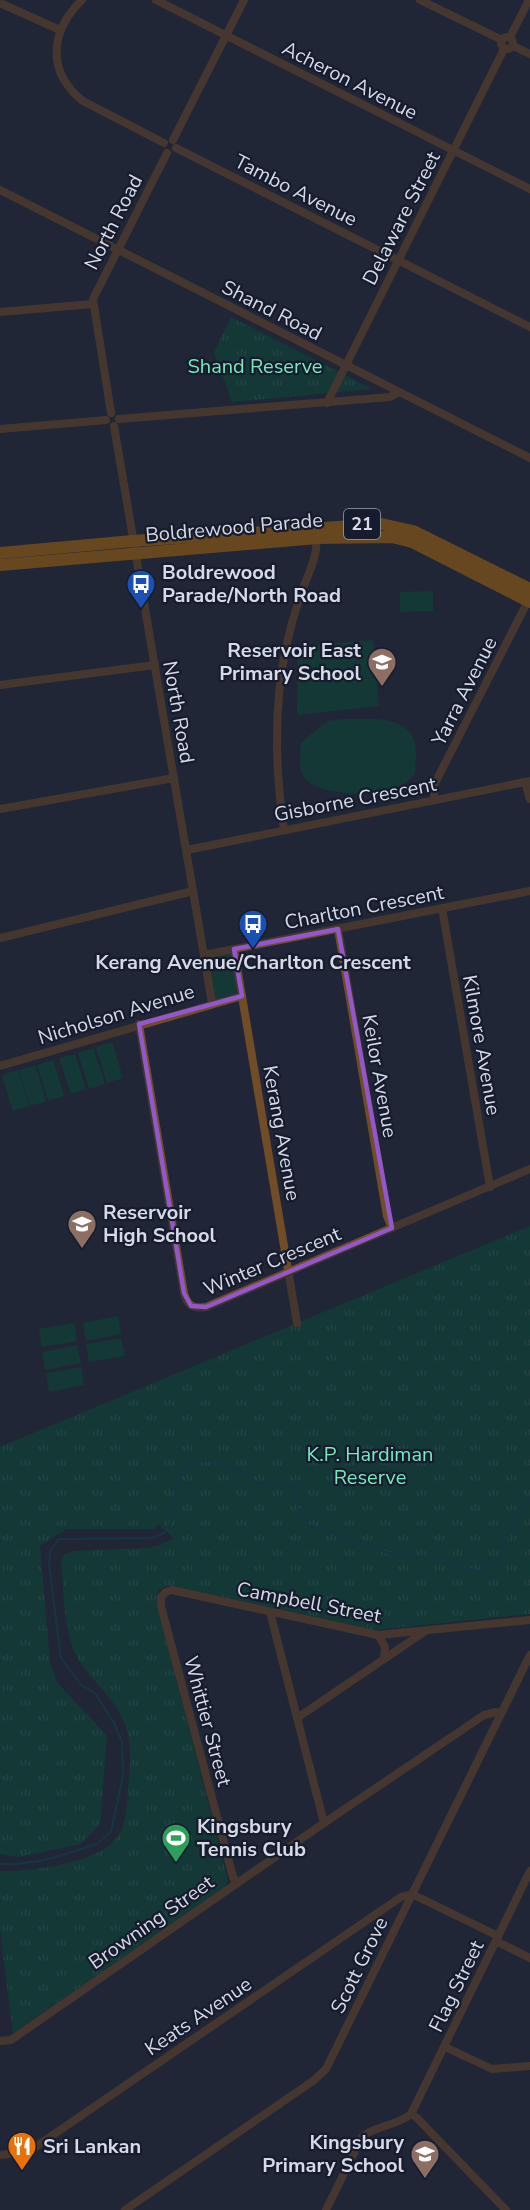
<svg xmlns="http://www.w3.org/2000/svg" width="530" height="2210" font-family="'Nunito Sans',sans-serif">
<defs>
<pattern id="park-tufts" width="24" height="20" patternUnits="userSpaceOnUse" patternTransform="scale(1.5)"><rect width="24" height="20" fill="#044f36"/><path d="M3 7l-1-3M5 7V3M7 7l1-3M15 17l-1-3M17 17v-4M19 17l1-3" fill="none" stroke="#286853"/></pattern>
</defs>
<rect width="100%" height="100%" fill="#202637"/>
<g fill="#044f36">
<polygon points="433,591 433,611 400,612 400,592"/>
<polygon points="373,640 379,706 297,715 298,646"/>
<path d="M 345,719 C 367,719 409,714 415,744 C 417,753 415,764 415,773 C 412,776 409,781 405,783 C 387,797 309,800 301,771 C 299,763 301,751 301,743 L 327,721 Z"/>
<polygon points="234,949 242,996 212,1003 204,955"/>
<polygon points="112,1042 123,1078 107,1083 96,1047"/>
<polygon points="93,1048 105,1084 89,1089 78,1053"/>
<polygon points="75,1054 86,1089 71,1094 59,1058"/>
<polygon points="53,1060 64,1096 48,1100 37,1065"/>
<polygon points="35,1065 46,1101 30,1106 19,1070"/>
<polygon points="18,1070 29,1106 13,1111 2,1075"/>
<polygon points="118,1316 121,1334 86,1341 83,1323"/>
<polygon points="74,1323 77,1341 42,1347 39,1329"/>
<polygon points="121,1338 125,1356 89,1362 86,1344"/>
<polygon points="77,1345 81,1363 45,1370 42,1352"/>
<polygon points="81,1367 84,1385 49,1392 46,1373"/>
</g>
<g fill="url(#park-tufts)">
<polygon points="231,317 372,389 232,402 214,352"/>
<path d="M 530,1226 L 530,1614 L 375,1630 L 174,1586 L 166,1586 L 159,1590 L 156,1599 L 228,1881 L 223,1889 L 13,2033 L 0,1930 L 0,1871 C 27,1872 95,1863 113,1842 C 127,1828 127,1805 128,1786 C 130,1766 132,1746 126,1727 C 116,1695 83,1677 73,1648 C 63,1621 64,1590 61,1562 L 63,1556 L 72,1551 L 147,1548 L 157,1546 L 174,1538 L 158,1524 L 155,1529 L 66,1529 L 40,1546 L 50,1662 L 56,1681 L 107,1736 L 100,1824 L 81,1844 L 18,1857 L 0,1854 L 0,1447 Z"/>
</g>
<g fill="none" stroke-linecap="round" stroke-linejoin="round">
<path stroke="#0b4754" stroke-width="2" d="M 0,1864 L 16,1864 L 46,1860 L 97,1844 L 111,1831 L 123,1776 L 122,1742 L 114,1723 L 95,1693 L 81,1685 L 61,1658 L 49,1565 L 50,1551 L 59,1539 L 152,1538 C 155,1536 162,1535 165,1532 C 179,1519 166,1489 188,1468 C 210,1448 240,1476 260,1483 C 270,1486 283,1485 293,1485 L 297,1506 L 309,1525 L 397,1556 L 429,1557 L 478,1571 L 496,1562 L 521,1510 L 530,1499"/>
<g stroke="#714d27" stroke-width="8">
<path d="M 82,0 C 50,31 46,72 83,101 L 164,143"/>
<polyline points="156,0 530,189"/>
<polyline points="420,0 502,40"/>
<polyline points="0,3 60,30"/>
<circle cx="507" cy="43" r="6"/>
<polyline points="510,37 529,0"/>
<polyline points="513,46 530,54"/>
<polyline points="173,140 244,0"/>
<polyline points="176,148 530,327"/>
<polyline points="0,190 530,458"/>
<polyline points="0,312 93,304"/>
<polyline points="327,403 504,49"/>
<polyline points="111,413 93,299 167,153"/>
<polyline points="119,419 390,397 399,392"/>
<polyline points="114,426 212,1003"/>
<polyline points="0,429 106,420"/>
<polyline points="0,685 155,665"/>
<polyline points="525,782 530,799"/>
<polyline points="434,800 434,785 529,599"/>
<polyline points="0,809 174,778"/>
<path d="M 284,830 C 275,768 273,705 287,643 C 291,625 296,608 302,591 C 309,572 319,554 316,534"/>
<polyline points="187,850 530,781"/>
<polyline points="442,908 490,1187"/>
<polyline points="338,929 387,1216 392,1228"/>
<polyline points="0,938 193,891"/>
<polyline points="234,949 297,1323"/>
<polyline points="204,955 530,891"/>
<path d="M 139,1024 L 184,1293 C 187,1305 193,1309 206,1307 L 530,1169"/>
<polyline points="0,1066 242,996"/>
<polyline points="270,1612 324,1823"/>
<polyline points="378,1635 385,1647 384,1658"/>
<polyline points="297,1718 424,1632"/>
<polyline points="237,1883 233,1877 161,1606 161,1597 166,1592 172,1590 378,1635 530,1620"/>
<polyline points="496,1941 530,1958"/>
<polyline points="0,2041 11,2040 324,1823 484,1715 496,1712 500,1713"/>
<polyline points="445,2047 492,2069 530,2066"/>
<polyline points="411,2114 417,2118 506,2210"/>
<polyline points="0,2155 28,2152 401,1897 412,1894 498,1936"/>
<polyline points="125,2210 313,2081 326,2069 530,1655"/>
<path d="M 326,2210 L 362,2137 C 376,2125 397,2126 411,2114 L 530,1871"/>
</g>
<g stroke="#bb6f04" stroke-width="12">
<polyline points="0,553 133,541 381,524 413,531 530,589"/>
<polyline points="0,565 317,538 392,537 412,542 530,602"/>
</g>
</g>
<path d="M0 0H530V2210H0ZM 338,929 L 392,1228 L 206,1307 L 191,1306 L 184,1293 L 139,1024 L 242,996 L 234,949 Z" fill="#202637" fill-opacity=".55" fill-rule="evenodd"/>
<path fill="none" stroke="#9258c9" stroke-width="4.5" stroke-linejoin="round" d="M 338,929 L 392,1228 L 206,1307 L 191,1306 L 184,1293 L 139,1024 L 242,996 L 234,949 Z"/>
<defs>
<g id="bus-pin" transform="scale(1.5)"><path d="M0 17L-7.5 6A9.5 9.5 0 1 1 7.5 6Z" fill="#1a4fb4" stroke="#161c2d"/><path d="M-5-6H5V4H4V6H2V4H-2V6H-4V4H-5ZM-3.5-4V0h7V-4ZM-3.5 1.2v1.5H-2V1.2ZM2 1.2v1.5H3.5V1.2Z" fill="#fff"/></g>
<g id="school-pin" transform="scale(1.5)"><path d="M0 17L-7.5 6A9.5 9.5 0 1 1 7.5 6Z" fill="#8d6e63" stroke="#161c2d"/><path d="M0-5L7-2L0 1L-7-2ZM-4 1L0 2.5L4 1V4Q0 6-4 4Z" fill="#fff"/></g>
<g id="stadium-pin" transform="scale(1.5)"><path d="M0 17L-7.5 6A9.5 9.5 0 1 1 7.5 6Z" fill="#2e9e5b" stroke="#161c2d"/><path d="M0-5a6.5 5 0 1 0 0 10a6.5 5 0 1 0 0-10ZM-3.5-1.8h7v3.6h-7Z" fill="#fff"/></g>
<g id="restaurant-pin" transform="scale(1.5)"><path d="M0 17L-7.5 6A9.5 9.5 0 1 1 7.5 6Z" fill="#e8710a" stroke="#161c2d"/><path d="M-5-6h1v4h1v-4h1v4h1v-4h1v5L-1.5 .5V6h-2V.5L-5-1ZM5-6V6H3V1.5H1.5Q1.5-4 5-6Z" fill="#fff"/></g>
</defs>
<g fill-rule="evenodd">
<use href="#bus-pin" x="141" y="584"/>
<use href="#school-pin" x="382" y="662"/>
<use href="#bus-pin" x="253" y="924"/>
<use href="#school-pin" x="82" y="1224"/>
<use href="#stadium-pin" x="176" y="1838"/>
<use href="#restaurant-pin" x="22" y="2146"/>
<use href="#school-pin" x="425" y="2154"/>
</g>
<g text-anchor="middle" stroke-width="4.5" stroke-linejoin="round" paint-order="stroke">
<rect fill="#161c2d" stroke="#9ca1ae" stroke-width="1.5" x="344" y="509" width="36" height="30" rx="4.5"/>
<g font-size="18" font-weight="bold" fill="#d6dae6">
<text x="362" y="530">21</text>
</g>
<g font-size="20" fill="#d6dae6" stroke="#161c2d">
<text transform="translate(350 80) rotate(27)" y="7">Acheron Avenue</text>
<text transform="translate(296 190) rotate(27)" y="7">Tambo Avenue</text>
<text transform="translate(401 218) rotate(-63)" y="7">Delaware Street</text>
<text transform="translate(113 222) rotate(-63)" y="7">North Road</text>
<text transform="translate(272 310) rotate(27)" y="7">Shand Road</text>
<text transform="translate(234 527) rotate(-5)" y="7">Boldrewood Parade</text>
<text transform="translate(464 691) rotate(-63)" y="7">Yarra Avenue</text>
<text transform="translate(179 712) rotate(80)" y="7">North Road</text>
<text transform="translate(355 799) rotate(-11)" y="7">Gisborne Crescent</text>
<text transform="translate(364 907) rotate(-11)" y="7">Charlton Crescent</text>
<text transform="translate(116 1014) rotate(-17)" y="7">Nicholson Avenue</text>
<text transform="translate(482 1045) rotate(80)" y="7">Kilmore Avenue</text>
<text transform="translate(380 1076) rotate(80)" y="7">Keilor Avenue</text>
<text transform="translate(282 1133) rotate(80)" y="7">Kerang Avenue</text>
<text transform="translate(272 1261) rotate(-23)" y="7">Winter Crescent</text>
<text transform="translate(309 1602) rotate(11)" y="7">Campbell Street</text>
<text transform="translate(208 1721) rotate(75)" y="7">Whittier Street</text>
<text transform="translate(151 1922) rotate(-35)" y="7">Browning Street</text>
<text transform="translate(359 1965) rotate(-64)" y="7">Scott Grove</text>
<text transform="translate(456 1986) rotate(-64)" y="7">Flag Street</text>
<text transform="translate(198 2016) rotate(-34)" y="7">Keats Avenue</text>
</g>
<g font-size="20" fill="#77ecb9" stroke="#161c2d">
<text x="255" y="373">Shand Reserve</text>
<text x="370" y="1461">K.P. Hardiman<tspan x="370" dy="23">Reserve</tspan></text>
</g>
<g font-size="20" font-weight="bold" fill="#d6dae6" stroke="#161c2d" text-anchor="start">
<text x="162" y="579">Boldrewood<tspan x="162" dy="23">Parade/North Road</tspan></text>
<text x="361" y="657" text-anchor="end">Reservoir East<tspan x="361" dy="23">Primary School</tspan></text>
<text x="253" y="969" text-anchor="middle">Kerang Avenue/Charlton Crescent</text>
<text x="103" y="1219">Reservoir<tspan x="103" dy="23">High School</tspan></text>
<text x="197" y="1833">Kingsbury<tspan x="197" dy="23">Tennis Club</tspan></text>
<text x="404" y="2149" text-anchor="end">Kingsbury<tspan x="404" dy="23">Primary School</tspan></text>
<text x="43" y="2153">Sri Lankan</text>
</g>
</g>
</svg>
